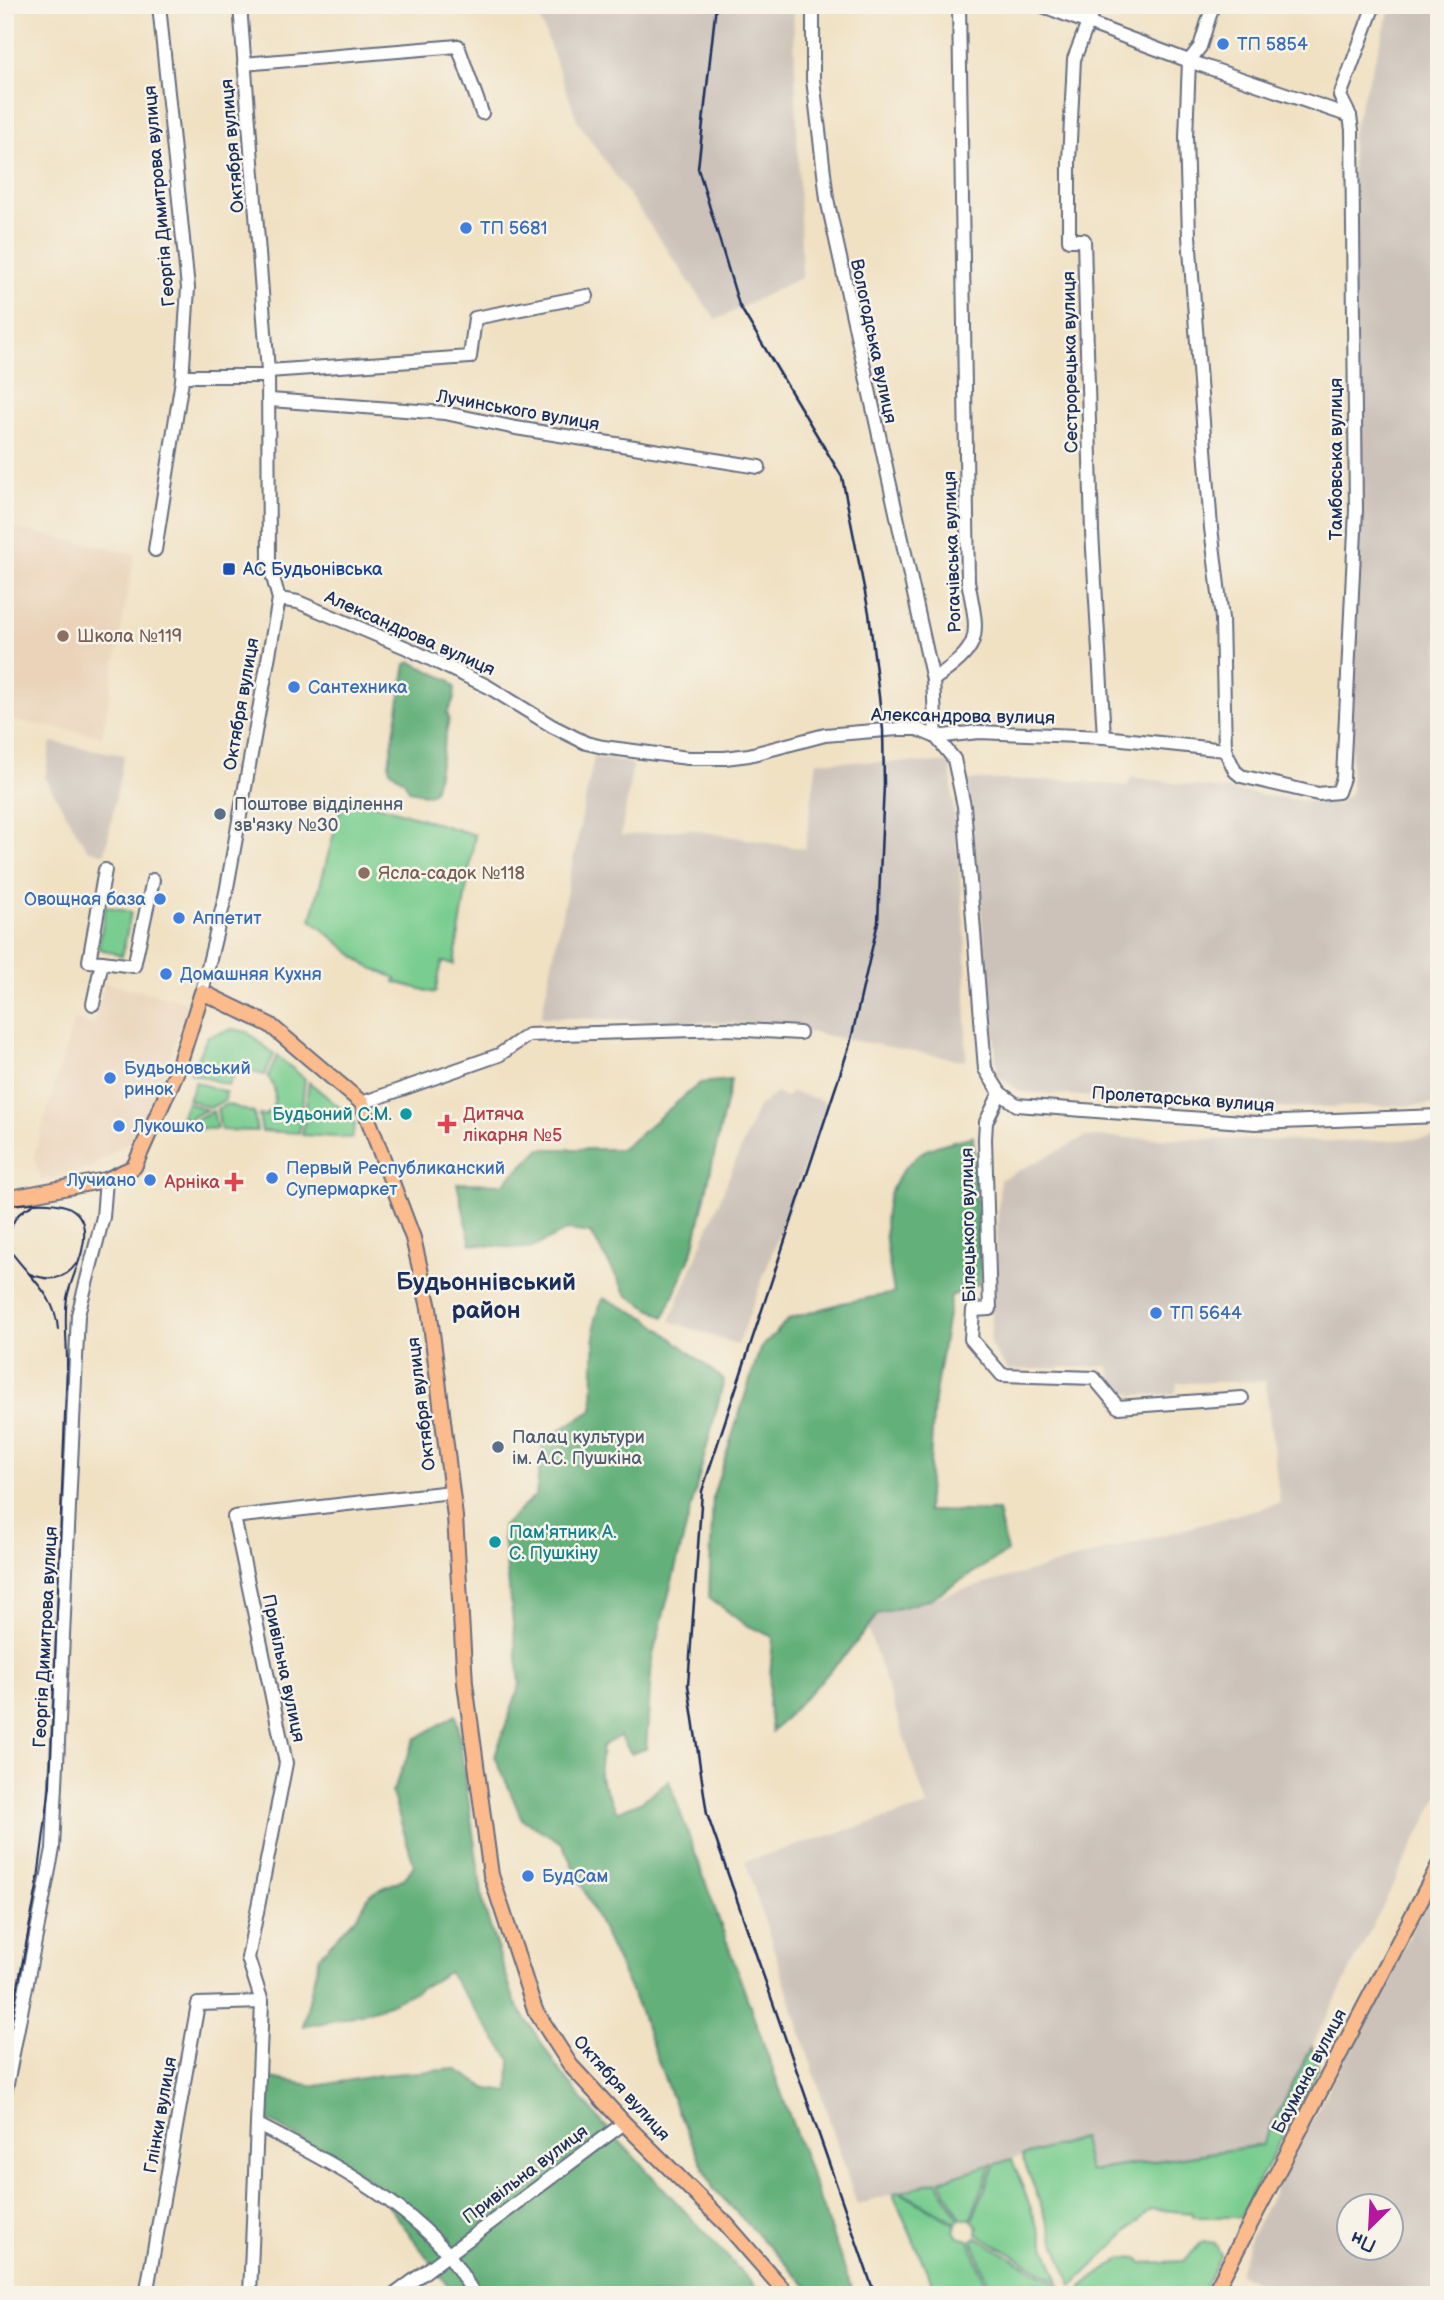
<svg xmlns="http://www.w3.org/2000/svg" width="1444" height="2300" font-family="'Balsamiq Sans',sans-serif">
<rect width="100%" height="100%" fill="#f7f3e8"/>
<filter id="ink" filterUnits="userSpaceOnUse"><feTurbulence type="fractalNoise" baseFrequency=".0143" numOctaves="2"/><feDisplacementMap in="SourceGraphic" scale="14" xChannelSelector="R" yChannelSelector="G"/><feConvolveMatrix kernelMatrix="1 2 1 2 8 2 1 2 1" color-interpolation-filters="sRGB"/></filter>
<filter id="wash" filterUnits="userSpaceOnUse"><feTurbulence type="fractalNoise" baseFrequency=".00686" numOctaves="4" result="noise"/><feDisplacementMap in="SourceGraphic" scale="28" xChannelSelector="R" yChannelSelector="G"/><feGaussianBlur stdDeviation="1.57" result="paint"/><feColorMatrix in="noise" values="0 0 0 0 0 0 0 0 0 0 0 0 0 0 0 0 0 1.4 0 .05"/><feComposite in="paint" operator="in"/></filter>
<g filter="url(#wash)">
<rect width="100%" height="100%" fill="#f0e1c3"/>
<g fill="#ead3b9">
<polygon points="5,526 135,554 102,736 5,719"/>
<polygon points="105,983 188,1002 145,1131 88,1169 42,1181 34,1156 74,1020 93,1025"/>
</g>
<g fill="#ccc2b9" fill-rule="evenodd">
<polygon points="535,5 793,5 802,277 716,320 578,122"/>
<polygon points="1392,5 1439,5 1439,1105 1261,1108 1021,1092 998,1076 967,780 1065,780 1127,786 1132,777 1335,805 1351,793 1352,132"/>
<polygon points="51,742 124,755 105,854 87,849 45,778"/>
<polygon points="594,757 633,764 621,836 687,829 805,849 817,761 950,763 966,947 966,1061 764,1024 541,1017"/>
<polygon points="792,1092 828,1102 738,1345 670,1321 758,1107 776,1093 786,1097"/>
<polygon points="1085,1137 1354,1142 1439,1138 1439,1794 1262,2145 1089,2171 1081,2138 857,2205 745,1861 927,1806 864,1617 1280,1503 1265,1381 1178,1383 1174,1394 1134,1395 1117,1386 1108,1366 1008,1370 990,1345 1000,1180"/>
<path d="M 1439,1878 L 1439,2295 L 1279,2295 L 1239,2273 L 1250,2238 ZM 1350,2206 L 1392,2206 L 1392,2248 L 1350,2248 Z"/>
</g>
<g fill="#7acd90" stroke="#4a7e77" stroke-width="2">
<polygon points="344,795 475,835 454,964 442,962 435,993 395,982 396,978 367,966 311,920"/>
<polygon points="106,906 131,912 122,956 98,948"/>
<polygon points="233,1029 247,1032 274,1054 265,1075 244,1070 234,1075 228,1085 190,1073 208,1036"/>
<path d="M 277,1056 L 305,1079 L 299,1133 L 262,1131 L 259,1115 L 265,1116 C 277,1106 278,1090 268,1077 Z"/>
<polygon points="195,1082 226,1092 225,1100 210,1108 188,1099"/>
<polygon points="309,1082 351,1117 355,1125 352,1138 302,1135"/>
<polygon points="187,1102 206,1110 188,1119 181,1117"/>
<polygon points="227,1104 254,1113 257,1131 221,1130 217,1109"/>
<polygon points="213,1111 217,1129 193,1128 190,1122"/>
<polygon points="1312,2046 1318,2069 1240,2217 1193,2217 1193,2213 1151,2209 1072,2286 1022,2156 1082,2138 1089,2171 1262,2145"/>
<polygon points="1012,2159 1059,2282 977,2234 978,2227 972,2220 995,2164"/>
<polygon points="992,2164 970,2219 961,2219 940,2180"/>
<polygon points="937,2181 959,2220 957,2223 901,2192"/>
<polygon points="899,2192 956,2225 954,2231 958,2237 969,2240 985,2284 933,2285 893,2194"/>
<polygon points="976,2237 1060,2286 1061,2291 1035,2283 988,2284 972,2240"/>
<polygon points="1203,2241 1215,2243 1221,2255 1201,2295 1079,2295 1083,2286 1122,2258 1139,2259 1142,2263 1184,2261"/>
</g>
<g fill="#63b07a" stroke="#3f706c" stroke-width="2">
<polygon points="411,662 449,680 455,688 454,699 447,713 449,718 436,784 434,791 428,795 409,790 405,782 390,770 389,763 406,664"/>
<polygon points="731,1080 693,1250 664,1317 627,1295 591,1233 567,1230 530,1249 471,1244 457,1183 503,1184 540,1149 622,1149 700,1083"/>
<path d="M 973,1136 L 981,1283 L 951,1296 L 934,1400 L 927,1511 L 998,1511 L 1007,1552 L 930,1599 L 878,1614 L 851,1649 L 772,1732 L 768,1704 L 773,1637 L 744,1624 L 709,1597 L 713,1496 L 760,1349 L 789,1319 L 842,1303 L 894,1293 C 886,1240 870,1192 921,1153 C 934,1144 958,1141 973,1136 Z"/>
<polygon points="603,1298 647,1318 724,1380 652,1659 646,1749 631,1753 620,1736 602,1746 599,1776 617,1812 642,1801 669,1781 854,2295 810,2289 713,2188 671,2096 638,2006 562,1843 522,1819 495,1756 520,1684 502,1527 536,1495 543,1440 593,1410 595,1318"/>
<path d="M 456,1715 L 484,1908 L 515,2002 L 558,2069 L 595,2115 L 763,2295 L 455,2295 L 368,2178 L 267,2120 L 270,2078 L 316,2086 L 381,2075 L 456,2069 L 488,2089 L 509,2092 L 510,2059 L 448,1972 C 398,2004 361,2018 303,2026 L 319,1956 L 359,1914 L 370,1894 L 405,1878 L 414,1865 L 392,1793 L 415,1739 Z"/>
</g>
</g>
<g filter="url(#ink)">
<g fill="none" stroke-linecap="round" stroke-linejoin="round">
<g stroke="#666d81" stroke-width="16">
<g id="minor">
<polyline points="813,5 813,79 827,199 933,680"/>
<path d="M 959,5 L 968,581 C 979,638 983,645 933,680 L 936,737 L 954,759 L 964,806 L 985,1069 L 1000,1093 L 1017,1105 L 1256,1123 L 1439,1116"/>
<polyline points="1040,5 1189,61 1350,116"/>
<polyline points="1095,5 1074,59 1069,161 1069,240 1084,240 1092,532 1104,737"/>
<polyline points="1213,5 1200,47 1189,61 1186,137 1189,236 1211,528 1222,619 1225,750"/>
<polyline points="244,64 458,46 482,113"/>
<polyline points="268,371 470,357 475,318 587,296"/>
<polyline points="183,376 268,376"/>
<polyline points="270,400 445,413 516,428 759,467"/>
<polyline points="155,550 182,380 188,288 159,5"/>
<polyline points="279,599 298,602 407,648 487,686 552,726 586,743 603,747 688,758 725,758 749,755 825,735 898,729 917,729 936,737 978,732 1104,737 1225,750 1235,771 1241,776 1318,794 1338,792 1343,778 1356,510 1352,130 1350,116 1340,96 1374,5"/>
<polyline points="102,962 89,961 105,870"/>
<polyline points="202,992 226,893 279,599 269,563 268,371 240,5"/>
<polyline points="93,1004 102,962 134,966 153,880"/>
<polyline points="1000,1093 986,1122 985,1139 990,1309 973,1310 971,1339 1002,1375 1094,1378 1118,1407 1242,1398"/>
<polyline points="362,1103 499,1055 528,1035 727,1029 800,1033"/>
<polyline points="5,2094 53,1849 78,1315 103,1217 106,1180"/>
<path d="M 258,2125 C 322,2158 401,2198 448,2254 C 458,2267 466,2282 475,2295"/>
<polyline points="146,2295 198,2004 262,2002"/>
<polyline points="250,2295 262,2002 248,1958 286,1763 234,1517 451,1492"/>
<polyline points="394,2295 624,2123"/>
</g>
</g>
<g stroke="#666d81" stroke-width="18">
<g id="major">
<polyline points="5,1199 106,1180 134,1167 177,1071 202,992 270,1025 362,1103 413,1238 429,1308 455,1517 465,1683 491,1875 535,2010 571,2066 624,2123 727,2225 788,2295"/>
<polyline points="1213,2295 1439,1865"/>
</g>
</g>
<use href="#minor" stroke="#fff" stroke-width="12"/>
<use href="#major" stroke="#fbbb8c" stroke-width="14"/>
<g stroke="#1b2f5e" stroke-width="2">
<path d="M 5,1205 C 42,1202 96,1193 82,1251 C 78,1267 70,1282 67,1298 C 64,1319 67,1342 67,1364 L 50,1786 L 37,1886 L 5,2054"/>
<path d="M 5,1243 C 23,1273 56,1292 58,1330"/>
<path d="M 12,1253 C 8,1230 10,1215 33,1205"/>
<path d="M 30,1274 C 48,1281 64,1281 76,1264"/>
</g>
<polyline stroke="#1b2f5e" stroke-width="2.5" points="716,5 698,168 739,305 842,477 869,613 883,730 884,784 878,922 850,1044 702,1491 688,1685 707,1814 875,2295"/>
</g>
</g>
<g fill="#3f7fe0" stroke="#f7f3e8" stroke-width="2.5">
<circle cx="1223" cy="44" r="7"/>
<circle cx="466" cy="228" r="7"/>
<circle cx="294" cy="687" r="7"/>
<circle cx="160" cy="899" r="7"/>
<circle cx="179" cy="918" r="7"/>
<circle cx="166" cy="974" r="7"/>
<circle cx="110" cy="1078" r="7"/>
<circle cx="119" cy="1126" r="7"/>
<circle cx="272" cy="1178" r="7"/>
<circle cx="150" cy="1180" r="7"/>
<circle cx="1156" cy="1313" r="7"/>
<circle cx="528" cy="1876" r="7"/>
</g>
<rect fill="#1a4fb4" stroke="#f7f3e8" stroke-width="2.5" x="222" y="562" width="14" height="14" rx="3.5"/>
<g fill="#8d6e63" stroke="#f7f3e8" stroke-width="2.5">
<circle cx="63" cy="636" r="7"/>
<circle cx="364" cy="873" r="7"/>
</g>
<g fill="#5c6f8a" stroke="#f7f3e8" stroke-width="2.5">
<circle cx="220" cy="814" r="7"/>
<circle cx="498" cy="1447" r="7"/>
</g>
<g fill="#0f9aa8" stroke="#f7f3e8" stroke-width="2.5">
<circle cx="406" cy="1114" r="7"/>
<circle cx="495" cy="1542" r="7"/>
</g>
<g fill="#e0444e" stroke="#f7f3e8" stroke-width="2.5">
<path d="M443.5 1113.5h7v7h7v7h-7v7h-7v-7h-7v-7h7z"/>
<path d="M230.5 1171.5h7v7h7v7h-7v7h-7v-7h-7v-7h7z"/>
</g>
<g text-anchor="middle" stroke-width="5" stroke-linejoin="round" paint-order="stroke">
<g font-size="18" fill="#366cbe" stroke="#f7f3e8" text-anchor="start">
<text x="1237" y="50">ТП 5854</text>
<text x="480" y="234">ТП 5681</text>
<text x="308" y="693">Сантехника</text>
<text x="146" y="905" text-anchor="end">Овощная база</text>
<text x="193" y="924">Аппетит</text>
<text x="180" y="980">Домашняя Кухня</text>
<text x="124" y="1074">Будьоновський<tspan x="124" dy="21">ринок</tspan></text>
<text x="133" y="1132">Лукошко</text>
<text x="286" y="1174">Первый Республиканский<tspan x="286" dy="21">Супермаркет</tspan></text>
<text x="136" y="1186" text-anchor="end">Лучиано</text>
<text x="1170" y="1319">ТП 5644</text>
<text x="542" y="1882">БудСам</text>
</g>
<g font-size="18" fill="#1b2f5e" stroke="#f7f3e8">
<text transform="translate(232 146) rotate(-95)" y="6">Октября вулиця</text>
<text transform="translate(159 196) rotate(-95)" y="6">Георгія Димитрова вулиця</text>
<text transform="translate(874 341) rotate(78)" y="6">Вологодська вулиця</text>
<text transform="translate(1070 362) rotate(-91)" y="6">Сестрорецька вулиця</text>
<text transform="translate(518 410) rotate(10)" y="6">Лучинського вулиця</text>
<text transform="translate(1336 459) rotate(-90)" y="6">Тамбовська вулиця</text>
<text transform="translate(952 552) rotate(-92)" y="6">Рогачівська вулиця</text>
<text transform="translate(410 633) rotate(24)" y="6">Александрова вулиця</text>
<text transform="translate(241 704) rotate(-80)" y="6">Октября вулиця</text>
<text transform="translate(963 716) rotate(1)" y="6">Александрова вулиця</text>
<text transform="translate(1183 1099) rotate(4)" y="6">Пролетарська вулиця</text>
<text transform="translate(968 1225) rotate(-91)" y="6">Білецького вулиця</text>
<text transform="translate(421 1404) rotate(-97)" y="6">Октября вулиця</text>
<text transform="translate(45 1637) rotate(-87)" y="6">Георгія Димитрова вулиця</text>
<text transform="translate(284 1668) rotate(78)" y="6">Привільна вулиця</text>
<text transform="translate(1309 2071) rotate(-62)" y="6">Баумана вулиця</text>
<text transform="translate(622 2088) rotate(48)" y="6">Октября вулиця</text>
<text transform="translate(160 2115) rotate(-80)" y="6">Глінки вулиця</text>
<text transform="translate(525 2174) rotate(-37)" y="6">Привільна вулиця</text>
</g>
<g font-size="18" fill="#164399" stroke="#f7f3e8" text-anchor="start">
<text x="243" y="575">АС Будьонівська</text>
</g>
<g font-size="18" fill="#785e54" stroke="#f7f3e8" text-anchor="start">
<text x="77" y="642">Школа №119</text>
<text x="378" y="879">Ясла-садок №118</text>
</g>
<g font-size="18" fill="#4e5e75" stroke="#f7f3e8" text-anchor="start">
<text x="234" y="810">Поштове відділення<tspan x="234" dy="21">зв'язку №30</tspan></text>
<text x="512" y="1443">Палац культури<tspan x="512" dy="21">ім. А.С. Пушкіна</tspan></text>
</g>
<g font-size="18" fill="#0d838f" stroke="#f7f3e8" text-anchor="end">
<text x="392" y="1120">Будьоний С.М.</text>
<text x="509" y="1538" text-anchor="start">Пам'ятник А.<tspan x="509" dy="21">С. Пушкіну</tspan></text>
</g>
<g font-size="18" fill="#be3a42" stroke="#f7f3e8" text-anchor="start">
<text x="463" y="1120">Дитяча<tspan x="463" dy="21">лікарня №5</tspan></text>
<text x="220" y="1188" text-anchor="end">Арніка</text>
</g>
<g font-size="24" font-weight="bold" fill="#1b2f5e" stroke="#f7f3e8">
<text x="486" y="1290">Будьоннівський<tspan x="486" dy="28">район</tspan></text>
</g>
</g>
<rect width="1444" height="2300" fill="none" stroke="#f7f3e8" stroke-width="28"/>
<g transform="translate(1370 2227) rotate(204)"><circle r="33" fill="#f7f3e8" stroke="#9fa5b1" stroke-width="2"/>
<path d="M0-5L12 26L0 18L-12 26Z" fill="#b5179e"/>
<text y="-10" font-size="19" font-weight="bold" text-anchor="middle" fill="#1b2f5e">Пн</text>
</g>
</svg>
